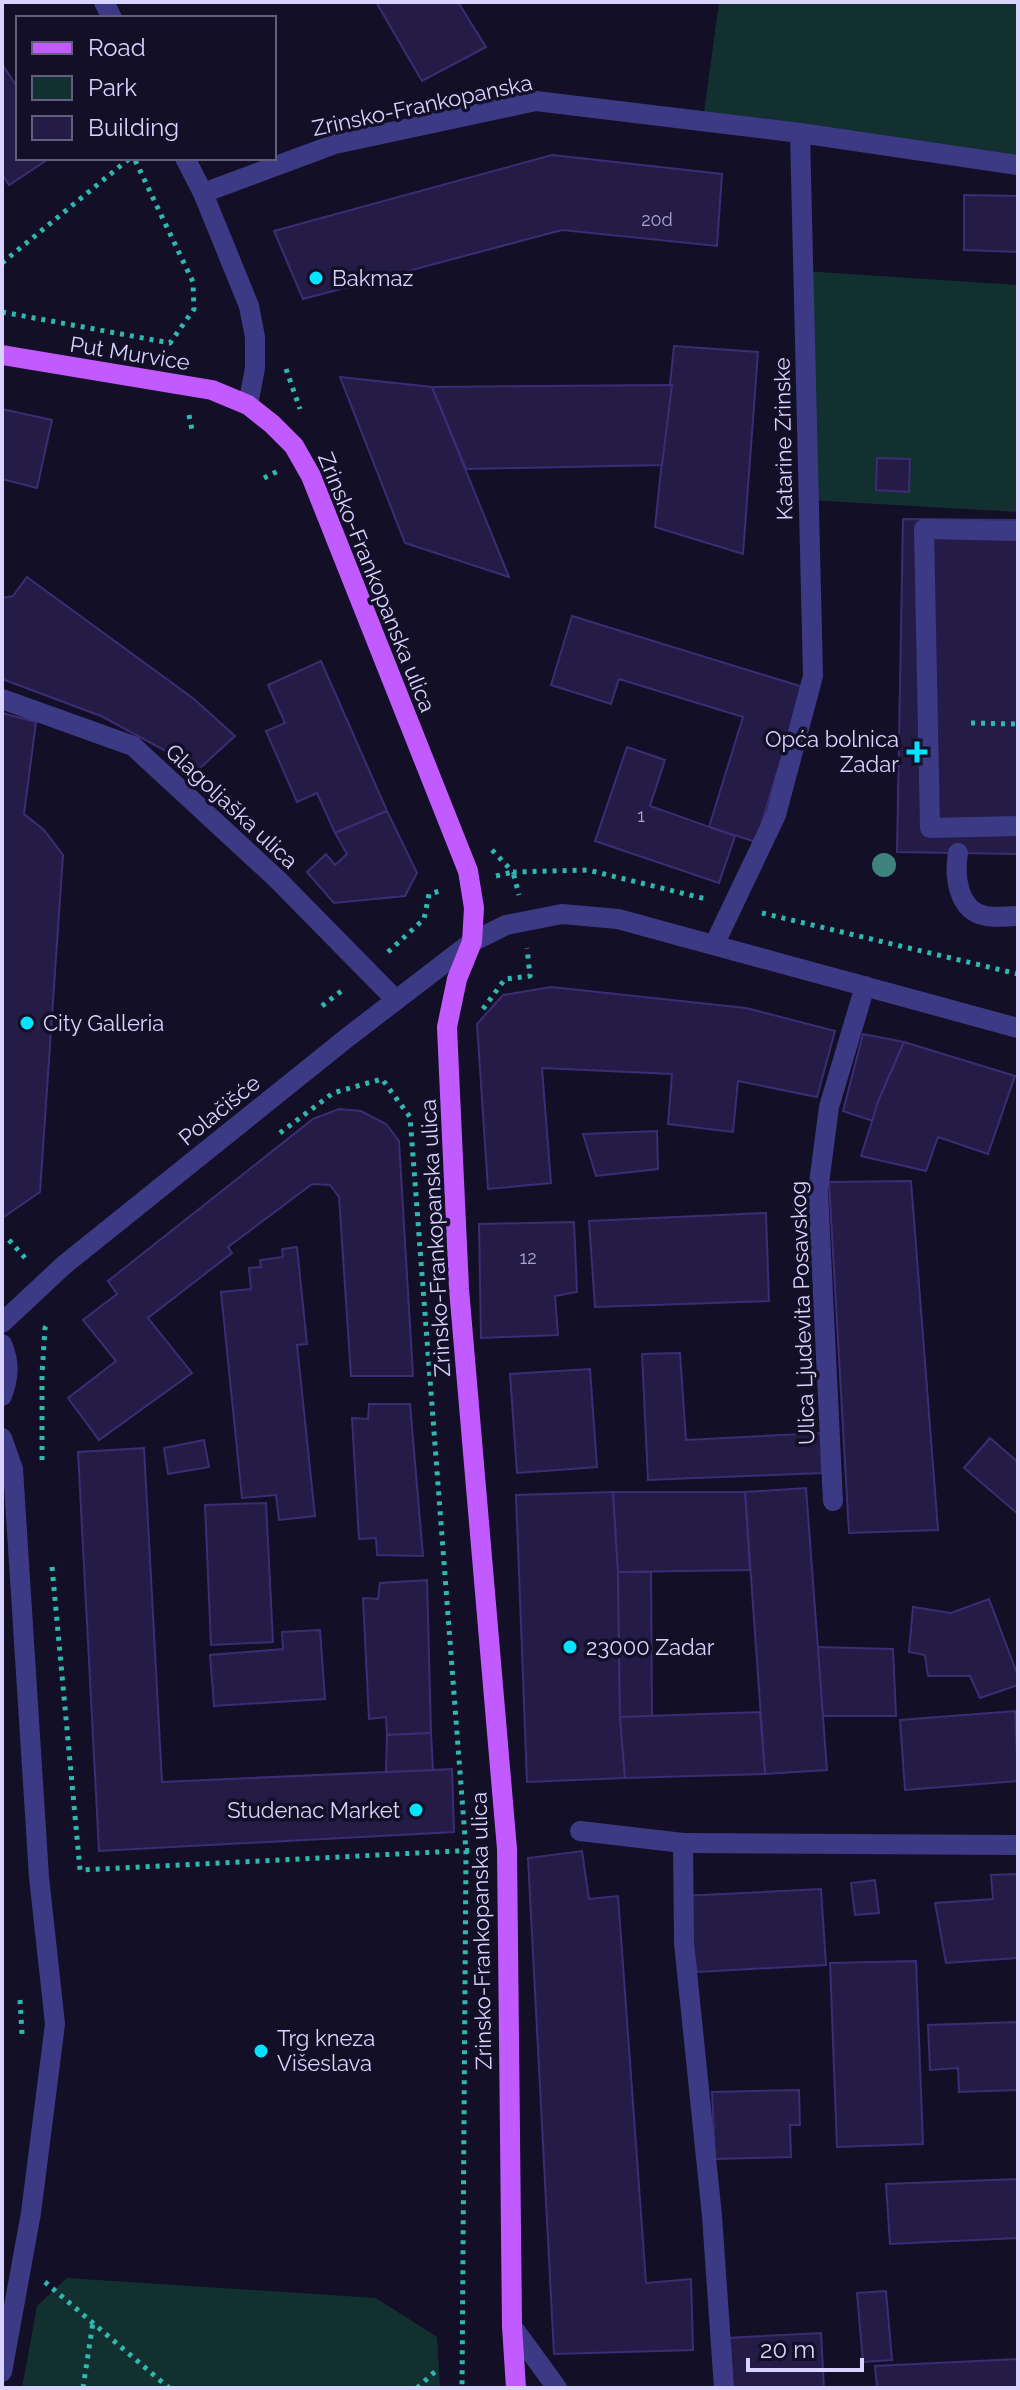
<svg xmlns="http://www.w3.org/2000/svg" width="1020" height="2390" font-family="Raleway,sans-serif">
<rect width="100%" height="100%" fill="#130f26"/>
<g fill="#12302f">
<polygon points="719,2 1018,2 1018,165 703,120"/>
<polygon points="803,271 1018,285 1018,512 808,500"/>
<polygon points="67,2278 376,2298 437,2337 440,2388 22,2388 37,2306"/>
</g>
<g fill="#241b47" stroke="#3b2d73" stroke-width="2">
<polygon points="376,2 458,2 486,47 422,81"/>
<polygon points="2,64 18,88 18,158 50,158 9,185 2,174"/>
<polygon points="552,155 722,174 717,246 562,230 303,299 274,231"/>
<polygon points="964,195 1018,196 1018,252 964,250"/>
<polygon points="674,346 758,352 743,554 655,527"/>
<polygon points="340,377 432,387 509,577 405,543"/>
<polygon points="672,385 662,465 466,469 432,387"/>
<polygon points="2,409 52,420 37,488 2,479"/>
<polygon points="877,458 910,459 909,492 876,490"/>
<polygon points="903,519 1018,520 1018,854 897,852"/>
<polygon points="27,577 194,699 235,736 199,769 101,716 2,679 2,598 13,596"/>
<polygon points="572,616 803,687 756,842 709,827 743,717 619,679 611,704 551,685"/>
<polygon points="321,661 387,811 335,833 317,793 297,802 266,731 285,723 268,685"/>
<polygon points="2,713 36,722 24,814 44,830 63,855 40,1192 2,1218"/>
<polygon points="627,747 665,760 650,806 735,836 719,883 595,841"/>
<polygon points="387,811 417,873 405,896 334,903 307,872 326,854 335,865 347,854 335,833"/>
<polygon points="551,987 746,1008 835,1031 817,1097 738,1081 733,1132 668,1124 672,1074 542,1068 551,1183 488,1189 477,1024 503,995"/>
<polygon points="863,1034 904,1042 879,1099 873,1121 843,1111"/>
<polygon points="904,1042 1015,1076 988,1154 938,1137 926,1171 861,1156 879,1099"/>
<polygon points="339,1109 361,1111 386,1124 399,1141 413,1376 351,1376 339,1197 330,1185 312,1184 228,1247 232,1253 148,1318 192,1373 99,1440 68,1398 116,1361 83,1320 117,1294 108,1281 313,1119"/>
<polygon points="657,1131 658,1169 596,1176 583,1134"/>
<polygon points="911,1181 938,1530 849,1533 829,1182"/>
<polygon points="766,1213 769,1301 595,1307 589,1221"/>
<polygon points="574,1222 577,1292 555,1296 558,1335 481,1338 479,1224"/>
<polygon points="297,1247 307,1344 297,1345 315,1516 279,1520 276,1495 242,1498 221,1292 251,1289 249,1268 261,1267 260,1260 283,1257 282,1249"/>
<polygon points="680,1353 686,1440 821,1433 822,1473 648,1480 642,1354"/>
<polygon points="590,1369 597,1467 517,1473 510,1374"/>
<polygon points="369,1404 410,1404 423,1556 377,1555 376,1538 359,1539 352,1418 368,1419"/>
<polygon points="990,1438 1018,1462 1018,1514 964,1468"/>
<polygon points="204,1440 209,1467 168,1474 164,1448"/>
<polygon points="144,1448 162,1782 452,1769 454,1832 99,1851 78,1452"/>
<polygon points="806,1488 827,1770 765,1774 745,1492"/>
<polygon points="613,1492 618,1572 620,1717 625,1778 527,1782 516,1495"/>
<polygon points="613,1492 745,1492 750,1570 618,1572"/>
<polygon points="266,1503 273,1642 211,1645 205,1505"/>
<polygon points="618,1572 651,1572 652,1717 620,1717"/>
<polygon points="427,1580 431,1733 387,1735 386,1717 369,1719 363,1598 378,1599 380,1583"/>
<polygon points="989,1599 1018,1676 1018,1685 980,1698 970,1676 928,1676 925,1655 909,1652 913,1607 951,1613"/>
<polygon points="320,1630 325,1699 214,1706 210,1655 283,1649 282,1632"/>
<polygon points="818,1647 893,1649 896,1716 823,1716"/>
<polygon points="1015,1711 1018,1781 905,1790 900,1720"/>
<polygon points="760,1712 765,1774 625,1778 620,1717"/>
<polygon points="431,1733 433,1770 386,1772 387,1735"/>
<polygon points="582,1851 589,1899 618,1896 646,2283 691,2279 693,2350 554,2354 528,1858"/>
<polygon points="1018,1874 1018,1958 946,1963 935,1903 993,1899 991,1875"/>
<polygon points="875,1880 879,1913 855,1915 851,1883"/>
<polygon points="821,1889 826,1965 697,1972 683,1896"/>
<polygon points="916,1961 923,2144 837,2147 830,1963"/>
<polygon points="1018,2022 1018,2090 959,2092 958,2068 930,2070 928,2025"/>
<polygon points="799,2090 800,2125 790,2125 791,2157 715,2159 712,2092"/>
<polygon points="1018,2179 1018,2238 890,2244 886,2184"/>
<polygon points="886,2291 892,2360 863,2362 857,2293"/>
<polygon points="821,2333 824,2388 729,2388 726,2338"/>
<polygon points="1018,2359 1018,2388 877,2388 875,2366"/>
</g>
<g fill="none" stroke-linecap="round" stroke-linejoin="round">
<g stroke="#2fb8b0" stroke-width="5" stroke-dasharray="4 6" stroke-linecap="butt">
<polyline points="2,263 130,158"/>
<polyline points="2,312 170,343 194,309 193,282 134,158"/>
<polyline points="286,369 300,409"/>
<polyline points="189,415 192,430"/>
<polyline points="264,478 278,471"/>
<polyline points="971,723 1018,724"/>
<polyline points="492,850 513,872 588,870 706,899"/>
<polyline points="496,876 513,872 519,895"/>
<polyline points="762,913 1018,974"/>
<polyline points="388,952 424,919 429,894 444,890"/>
<polyline points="322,1006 344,989"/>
<polyline points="483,1009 505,979 530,976 527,948"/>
<polyline points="280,1133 333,1093 382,1079 410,1117 466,1851 462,2388"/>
<polyline points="9,1240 27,1260"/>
<polyline points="42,1460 42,1375 45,1328 48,1323"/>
<polyline points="52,1567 80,1870 477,1850"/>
<polyline points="20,2000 22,2034"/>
<polyline points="45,2282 169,2388"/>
<polyline points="83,2388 93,2322"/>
<polyline points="417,2388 439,2368"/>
</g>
<g stroke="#3d3a85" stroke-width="20">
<polyline points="1018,531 924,529 930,828 1018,826"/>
<polyline points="2,699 133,746 277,879 396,1000"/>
<path d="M 958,853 C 954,877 958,911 986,916 C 996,918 1008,916 1018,916"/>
<polyline points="580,1831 683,1843 684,1943 712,2216 724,2388"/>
<polyline points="512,2326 557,2388"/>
</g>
<g stroke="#3d3a85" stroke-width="20">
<polyline points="104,2 112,18"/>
<polyline points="185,158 203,193 249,306 255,337 255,368 248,405"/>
<polyline points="203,193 335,144 536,101 800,133"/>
<polyline points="714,945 776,815 813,676 800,133 1018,165"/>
<polyline points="2,1323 64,1265 348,1037 472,942 506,925 562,914 618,919 1018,1028"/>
<path d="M 2,1344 C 10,1362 9,1377 2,1396"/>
<polyline points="2,1438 13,1469 39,1877 55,2024 31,2213 2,2372"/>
<polyline points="833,1501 818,1191 829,1107 865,986"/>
<polyline points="683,1843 1018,1845"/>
</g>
<polyline stroke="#c25bff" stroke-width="20" points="2,355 212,390 248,405 272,424 294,446 311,476 468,871 474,908 472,942 457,979 447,1027 449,1072 459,1289 507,1849 512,2326 516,2388"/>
</g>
<circle fill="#3d827b" cx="884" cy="865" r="12"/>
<g fill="#00e5ff" stroke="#130f26" stroke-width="3">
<circle cx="316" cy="278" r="8"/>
<path d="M913 740h8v8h8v8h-8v8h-8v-8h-8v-8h8z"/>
<circle cx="27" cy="1023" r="8"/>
<circle cx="570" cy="1647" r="8"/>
<circle cx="416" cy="1810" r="8"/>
<circle cx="261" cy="2051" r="8"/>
</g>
<g text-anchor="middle" stroke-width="7" stroke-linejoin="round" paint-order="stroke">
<g font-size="18" fill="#aca6d1">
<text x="657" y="226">20d</text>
<text x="641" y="822">1</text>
<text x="528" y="1264">12</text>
</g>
<g font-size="22" fill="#d9d4ff" stroke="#130f26">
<text transform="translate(422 105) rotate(-12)" y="8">Zrinsko-Frankopanska</text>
<text transform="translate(130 353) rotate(9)" y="8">Put Murvice</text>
<text transform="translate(783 439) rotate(-91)" y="8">Katarine Zrinske</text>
<text transform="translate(377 582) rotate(68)" y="8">Zrinsko-Frankopanska ulica</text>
<text transform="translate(232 806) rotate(43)" y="8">Glagoljaška ulica</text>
<text transform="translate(219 1110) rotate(-39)" y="8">Polačišće</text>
<text transform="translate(435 1238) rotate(-93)" y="8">Zrinsko-Frankopanska ulica</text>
<text transform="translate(802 1313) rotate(-92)" y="8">Ulica Ljudevita Posavskog</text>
<text transform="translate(481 1931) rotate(-91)" y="8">Zrinsko-Frankopanska ulica</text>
</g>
<g font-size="22" fill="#d9d4ff" stroke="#130f26" text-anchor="start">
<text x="332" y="286">Bakmaz</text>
<text x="899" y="747" text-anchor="end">Opća bolnica<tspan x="899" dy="25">Zadar</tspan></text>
<text x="43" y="1031">City Galleria</text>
<text x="586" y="1655">23000 Zadar</text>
<text x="400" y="1818" text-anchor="end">Studenac Market</text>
<text x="277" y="2046">Trg kneza<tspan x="277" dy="25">Višeslava</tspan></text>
</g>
</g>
<rect width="1020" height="2390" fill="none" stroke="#d9d4ff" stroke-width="8"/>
<rect x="16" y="16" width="260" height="144" fill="#130f26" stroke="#625e7d" stroke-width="2"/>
<rect x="32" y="42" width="40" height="12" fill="#c25bff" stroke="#625e7d" stroke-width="2"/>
<text x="88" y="56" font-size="24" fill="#d9d4ff">Road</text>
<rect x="32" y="76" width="40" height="24" fill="#12302f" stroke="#625e7d" stroke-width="2"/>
<text x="88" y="96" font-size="24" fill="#d9d4ff">Park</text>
<rect x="32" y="116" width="40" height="24" fill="#241b47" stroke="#625e7d" stroke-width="2"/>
<text x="88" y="136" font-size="24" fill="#d9d4ff">Building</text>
<path d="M748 2358v12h114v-12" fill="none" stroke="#d9d4ff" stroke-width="4"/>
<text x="760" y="2358" font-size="24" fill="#d9d4ff" stroke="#130f26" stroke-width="6" paint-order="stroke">20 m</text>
</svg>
